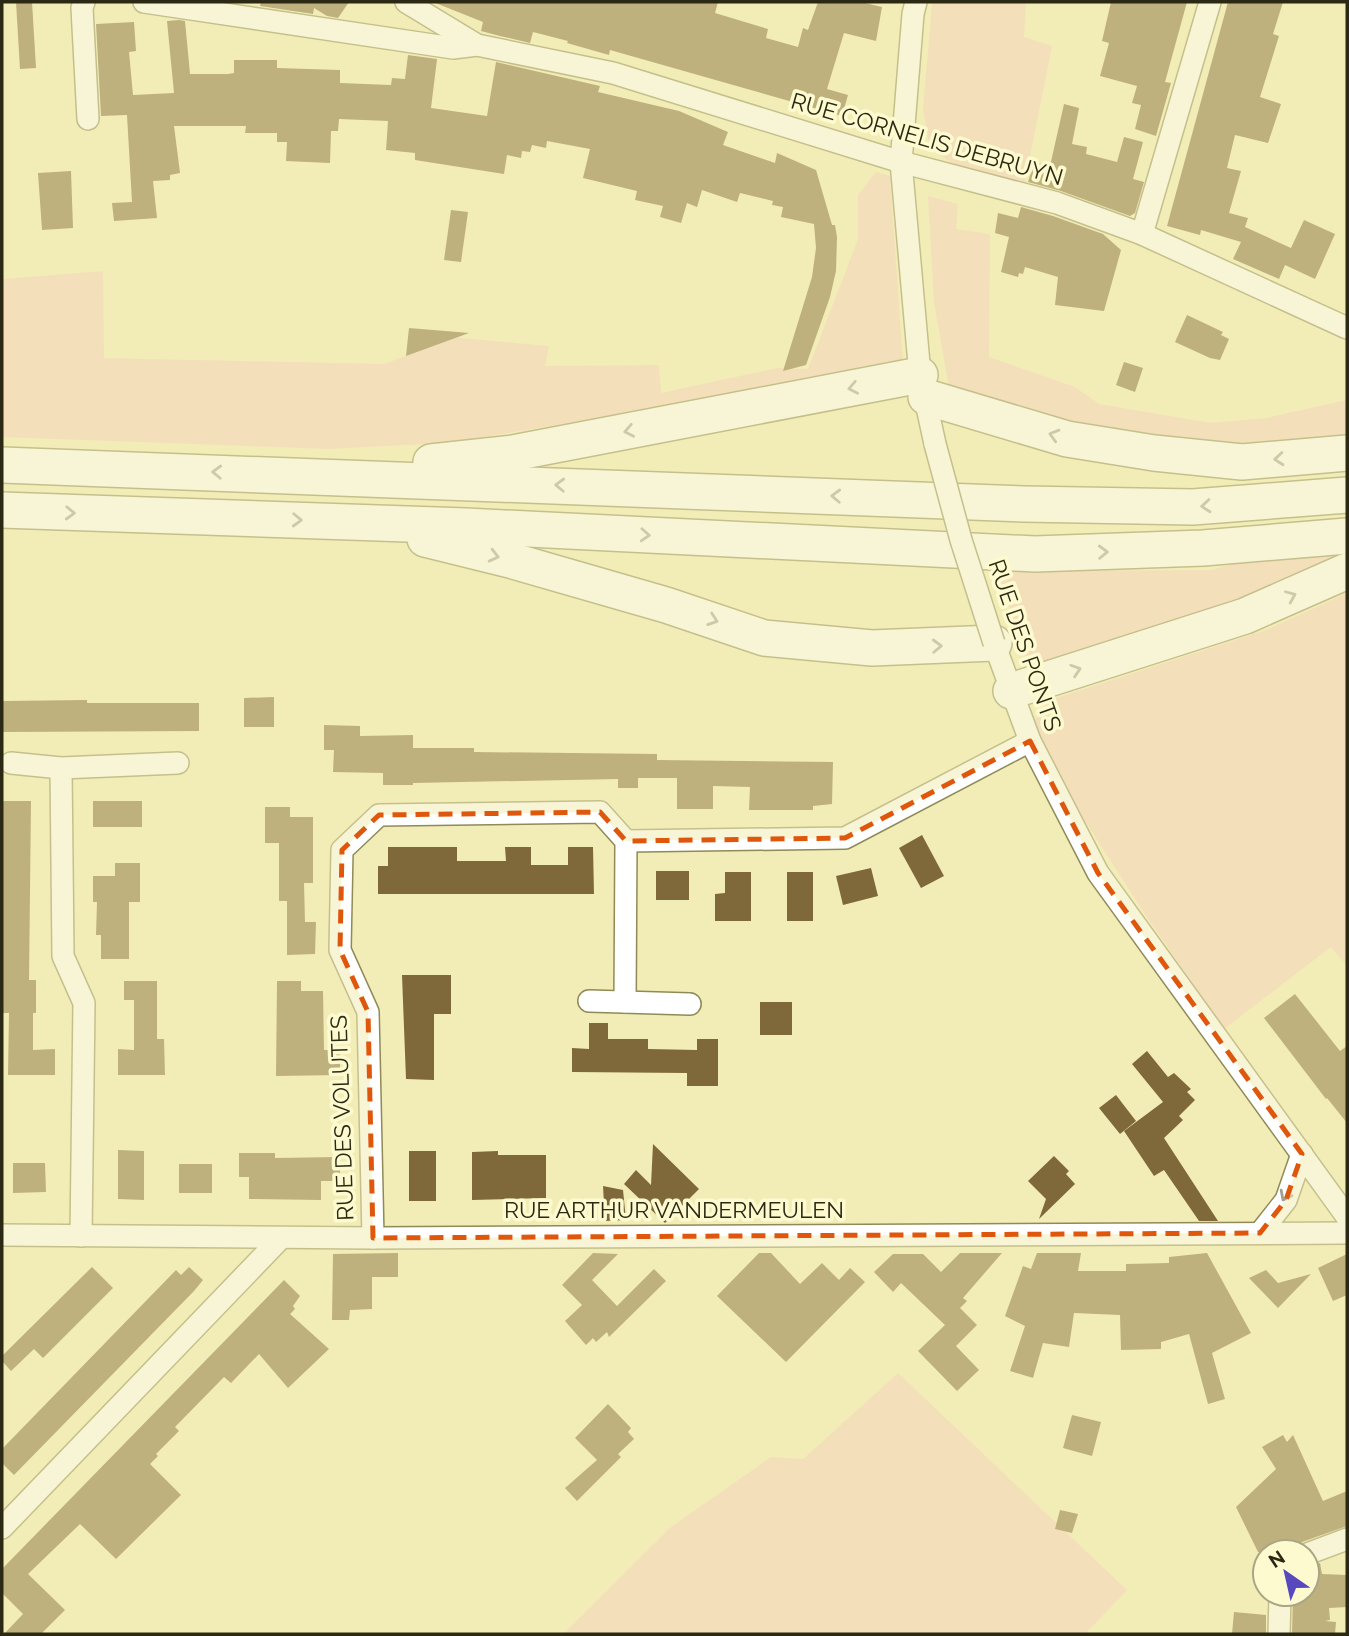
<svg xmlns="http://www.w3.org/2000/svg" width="1349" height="1636" font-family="Raleway,sans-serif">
<rect width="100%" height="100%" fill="#f2edb7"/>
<g fill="#f5cfc0">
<polygon points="932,2 1026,2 1024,37 1052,46 1024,186 955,165 930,149 923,109"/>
<polygon points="876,172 890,176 903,362 694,403 446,443 328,449 2,437 2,279 103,271 104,358 385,364 451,337 549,346 545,366 659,365 661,393 777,368 808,369 858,239 858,195"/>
<polygon points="928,196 958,204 956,229 990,234 989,357 1075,387 1099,404 1211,423 1266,418 1347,400 1347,443 1272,453 1105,435 950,393 934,303"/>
<polygon points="1333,553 1347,554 1347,569 1067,661 1029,665 999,576 1019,571 1212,570 1241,561"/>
<polygon points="1347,593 1347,966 1331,947 1224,1029 1148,919 1085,821 1032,725 1047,701 1266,630"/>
<polygon points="898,1373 1127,1590 1085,1634 563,1634 671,1527 771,1457 803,1459"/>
</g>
<g fill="#7f683a">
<polygon points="16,2 32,2 36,68 20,69"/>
<polygon points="261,2 349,2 338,18 327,16 314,8 313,14 260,6"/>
<polygon points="433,2 718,2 715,13 768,29 766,38 798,47 803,28 808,30 818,2 861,2 882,7 876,41 844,33 827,89 848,95 842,116 610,50 609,55 567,43 568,41 533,32 530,43 500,36 481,31 483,22"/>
<polygon points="1111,2 1187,2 1165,82 1171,83 1156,136 1135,129 1141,105 1132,103 1137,86 1100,76 1109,43 1102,41"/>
<polygon points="1228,2 1283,2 1273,34 1279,36 1260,97 1281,104 1268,143 1235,135 1227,168 1241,171 1229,213 1248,218 1245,227 1291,248 1304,220 1335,234 1315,279 1285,265 1279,279 1233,259 1241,242 1201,230 1200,235 1167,226"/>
<polygon points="179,20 185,21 190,74 228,74 234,73 234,60 277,60 277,68 340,70 340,83 391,85 392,78 405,79 408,55 437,59 431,108 487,116 496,62 600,86 598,92 679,111 728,132 723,145 775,163 777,153 816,170 832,225 835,225 837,237 836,271 830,297 806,365 783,371 812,277 816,248 814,224 781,217 783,207 772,205 773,201 740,193 737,202 702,190 697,207 687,203 681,223 660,217 663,206 635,200 637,191 583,178 590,149 547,141 546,148 532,145 530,152 522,151 521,158 507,155 504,174 415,160 415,153 386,150 388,121 339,119 338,131 331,131 330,163 286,161 287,142 277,142 277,133 245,133 246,126 174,126 180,173 170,175 170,180 153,181 157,218 114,221 112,203 132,202 127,115 101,116 96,24 134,22 136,51 129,52 133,95 174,93 167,21"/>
<polygon points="1064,104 1079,108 1072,144 1087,147 1086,154 1117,162 1124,137 1143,142 1133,179 1144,182 1135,213 1130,216 1061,191 1028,182 1034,162 1050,166"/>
<polygon points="71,171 73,228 42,230 38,173"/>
<polygon points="1021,207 1053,216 1103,234 1121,250 1104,311 1055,305 1058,277 1025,267 1023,274 1019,273 1018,277 1001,272 1009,237 995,233 998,213 1018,218"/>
<polygon points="451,210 468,212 461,262 444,260"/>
<polygon points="1187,315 1223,332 1221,335 1229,339 1220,360 1210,358 1175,342"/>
<polygon points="409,328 469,333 406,356"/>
<polygon points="1124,362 1143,368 1135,392 1116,385"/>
<polygon points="274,697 274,727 244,727 244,698"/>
<polygon points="87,700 87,703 199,703 199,731 2,732 2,701"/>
<polygon points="324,725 360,726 360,736 413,735 413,748 474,748 474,752 657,754 657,760 833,762 832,804 813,806 813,810 749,810 750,787 713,786 713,809 677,809 677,778 638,778 638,788 618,788 618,779 413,783 413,785 383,785 383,773 333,772 334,750 324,750"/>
<polygon points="2,801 31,801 29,980 36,980 36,1013 33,1013 33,1050 55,1049 55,1075 8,1075 9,1013 2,1013"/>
<rect x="93" y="801" width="49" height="26"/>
<polygon points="265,807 290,807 290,817 313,817 313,883 304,883 305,922 316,922 315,954 287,955 287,901 279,901 279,843 265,843"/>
<polygon points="922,835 944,876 921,888 899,848"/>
<polygon points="388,847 457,847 457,861 506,861 505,847 531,847 531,865 568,865 568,847 593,847 594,894 378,894 378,866 388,866"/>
<polygon points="115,863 140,863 140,902 129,902 129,959 101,959 101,935 96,935 97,902 93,902 93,876 115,876"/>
<polygon points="871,868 878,896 843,905 836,876"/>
<rect x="656" y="871" width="33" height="29"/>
<polygon points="725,872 751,872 751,921 715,921 715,894 725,893"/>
<rect x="787" y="872" width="26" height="49"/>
<polygon points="402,975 451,975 451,1014 434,1014 434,1080 406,1079"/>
<polygon points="124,981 157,981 157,1039 164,1039 165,1075 118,1075 118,1049 134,1050 134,1000 124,1000"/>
<polygon points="277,981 301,981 301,991 323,991 324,1050 340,1050 340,1075 276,1076"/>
<polygon points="1295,994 1340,1051 1347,1046 1347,1123 1327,1098 1326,1099 1264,1018"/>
<rect x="760" y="1002" width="32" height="33"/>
<polygon points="589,1023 608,1023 608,1039 648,1039 648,1049 697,1050 697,1039 718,1039 718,1086 687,1086 687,1073 572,1072 572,1048 589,1049"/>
<polygon points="1147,1051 1168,1077 1174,1073 1191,1089 1187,1092 1195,1100 1179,1116 1183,1120 1164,1138 1218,1221 1199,1221 1164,1170 1154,1176 1124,1131 1163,1102 1132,1064"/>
<polygon points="1116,1095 1136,1121 1120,1134 1099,1108"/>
<polygon points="653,1144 699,1189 665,1223 624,1184 636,1170 651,1185"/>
<polygon points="118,1150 144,1151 144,1200 118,1199"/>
<rect x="409" y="1151" width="27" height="50"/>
<polygon points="498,1151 498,1155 546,1155 546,1198 472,1200 472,1152"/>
<polygon points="239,1153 275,1153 275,1158 340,1157 340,1181 321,1181 321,1200 249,1199 249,1177 239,1177"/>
<polygon points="1054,1156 1069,1171 1066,1174 1075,1184 1039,1219 1046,1199 1028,1181"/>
<polygon points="13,1163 45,1163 46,1192 13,1193"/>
<rect x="179" y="1164" width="33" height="29"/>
<polygon points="603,1186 623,1190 626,1220 605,1221"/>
<polygon points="398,1253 398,1277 372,1277 372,1309 350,1310 349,1320 332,1320 333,1254"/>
<polygon points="593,1253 618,1254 592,1280 617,1306 654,1269 666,1281 609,1337 607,1332 596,1342 593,1338 586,1345 565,1321 582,1305 562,1285"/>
<polygon points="759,1253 771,1253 800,1284 822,1263 839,1280 850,1268 865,1282 786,1362 717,1296"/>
<polygon points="960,1253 1002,1253 963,1298 967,1301 960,1308 977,1325 956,1346 979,1370 957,1391 918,1351 945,1325 901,1283 893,1292 874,1272 893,1254 923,1254 941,1272"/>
<polygon points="1037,1253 1081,1253 1078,1271 1126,1271 1126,1264 1169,1263 1169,1257 1207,1253 1251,1333 1212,1353 1225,1399 1208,1404 1189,1334 1161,1342 1161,1349 1121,1350 1120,1315 1074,1313 1069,1347 1043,1343 1033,1378 1010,1371 1025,1326 1005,1316 1023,1266 1031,1269"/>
<polygon points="1347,1254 1347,1295 1333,1301 1318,1268"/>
<polygon points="92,1267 113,1288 43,1358 34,1349 11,1371 2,1361 2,1356"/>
<polygon points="189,1267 203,1280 194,1291 14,1475 2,1463 2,1449 176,1270 181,1275"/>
<polygon points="1266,1270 1278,1283 1311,1274 1278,1308 1249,1278"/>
<polygon points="284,1280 300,1296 293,1306 295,1309 290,1314 329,1349 288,1388 259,1354 231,1383 224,1377 175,1427 179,1431 156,1454 158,1456 150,1464 181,1495 116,1559 80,1524 28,1574 65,1610 41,1634 4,1634 23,1614 2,1593 2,1569"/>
<polygon points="608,1404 631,1428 628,1432 634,1439 618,1454 621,1457 577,1501 565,1488 597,1460 575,1438"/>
<polygon points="1072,1415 1101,1422 1092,1456 1063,1448"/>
<polygon points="1283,1435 1287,1442 1293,1435 1323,1501 1347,1491 1347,1526 1302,1542 1294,1552 1258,1552 1236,1507 1276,1469 1262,1447"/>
<polygon points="1060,1510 1078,1514 1072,1533 1055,1529"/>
<polygon points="1320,1563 1322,1574 1347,1575 1347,1607 1329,1608 1330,1620 1325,1621 1336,1622 1335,1634 1292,1634 1293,1594 1307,1594 1307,1567"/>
<polygon points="1234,1612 1266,1615 1266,1634 1232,1634"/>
</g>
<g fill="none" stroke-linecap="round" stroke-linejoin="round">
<g stroke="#8f8a57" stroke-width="24">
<g id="minor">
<polyline points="84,2 82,8 88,119"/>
<polyline points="144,2 453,48 477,45"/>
<polyline points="406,2 477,45 613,73 901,162 1057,203 1142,234 1347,328"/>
<polyline points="916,2 913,14 901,162 920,375 935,444"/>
<polyline points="1142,234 1210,2"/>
<polyline points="994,643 1030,741 1098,873 1347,1217"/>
<polyline points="11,763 61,768 178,763"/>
<polyline points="61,768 63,956 84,1003 81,1236"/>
<polyline points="626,841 845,838 1030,741"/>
<polyline points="589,1001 690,1004"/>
<polyline points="1260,1233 1286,1200 1302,1154"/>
<polyline points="2,1235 373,1238 1347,1233"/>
<polyline points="373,1238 368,1012 340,950 342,850 379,815 600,812 626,841 625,1002"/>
<polyline points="2,1528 281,1238"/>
<polyline points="1307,1554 1347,1539"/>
<polyline points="1279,1634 1280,1594"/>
</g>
</g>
<g stroke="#8f8a57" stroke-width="38">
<g id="trunk">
<polyline points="926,397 1067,439 1154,453 1242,462 1347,453"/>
<polyline points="431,462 513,453 920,375"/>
<polyline points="2,465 1024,504 1193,507 1347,495"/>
<polyline points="2,510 466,526 1035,554 1203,548 1347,536"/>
<polyline points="425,539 510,560 666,605 764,638 872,648 994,643"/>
<polyline points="1011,691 1245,616 1347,571"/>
</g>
</g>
<use href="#minor" stroke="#fff" stroke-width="21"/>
<use href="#trunk" stroke="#fff" stroke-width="35"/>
<g stroke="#8f8a57" stroke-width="24" stroke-linecap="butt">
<polyline id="minor-bridge" points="935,444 961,540 994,643"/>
</g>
<use href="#minor-bridge" stroke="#fff" stroke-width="21"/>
</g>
<defs><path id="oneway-chevron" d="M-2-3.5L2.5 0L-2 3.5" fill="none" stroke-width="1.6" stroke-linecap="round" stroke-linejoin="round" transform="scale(1.75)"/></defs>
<g stroke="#a09f95">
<use href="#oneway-chevron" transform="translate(853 388) rotate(169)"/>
<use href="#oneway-chevron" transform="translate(629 431) rotate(169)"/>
<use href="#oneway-chevron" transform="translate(1054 435) rotate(-164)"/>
<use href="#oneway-chevron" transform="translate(1279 459) rotate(175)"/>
<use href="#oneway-chevron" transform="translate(217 472) rotate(-178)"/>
<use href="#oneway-chevron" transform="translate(560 485) rotate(-178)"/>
<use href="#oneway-chevron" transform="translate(836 496) rotate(-178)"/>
<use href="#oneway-chevron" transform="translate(1206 506) rotate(175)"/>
<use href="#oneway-chevron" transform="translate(70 513) rotate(2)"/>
<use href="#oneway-chevron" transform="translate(297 520) rotate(2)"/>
<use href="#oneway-chevron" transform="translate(645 535) rotate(3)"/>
<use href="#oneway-chevron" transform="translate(1103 552) rotate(-2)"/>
<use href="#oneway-chevron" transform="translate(494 556) rotate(14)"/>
<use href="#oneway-chevron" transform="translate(1291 596) rotate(-23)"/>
<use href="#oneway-chevron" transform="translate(713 620) rotate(19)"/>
<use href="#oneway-chevron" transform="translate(937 646) rotate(-2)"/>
<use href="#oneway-chevron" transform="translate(1076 670) rotate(-18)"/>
<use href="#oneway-chevron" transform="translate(1285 1196) rotate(117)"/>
</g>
<path d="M0 0H1349V1636H0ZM 1030,741 L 1098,873 L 1302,1154 L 1286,1200 L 1260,1233 L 373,1238 L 368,1012 L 340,950 L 342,850 L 379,815 L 600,812 L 626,841 L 845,838 Z" fill="#f2edb7" fill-opacity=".55" fill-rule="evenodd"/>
<path fill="none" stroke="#df570c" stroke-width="5" stroke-dasharray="14 9" stroke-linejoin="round" d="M 1030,741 L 1098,873 L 1302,1154 L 1286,1200 L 1260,1233 L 373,1238 L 368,1012 L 340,950 L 342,850 L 379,815 L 600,812 L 626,841 L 845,838 Z"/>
<g text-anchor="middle" stroke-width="7" stroke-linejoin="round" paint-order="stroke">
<g font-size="23" fill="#2b2914" stroke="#fefacf">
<text transform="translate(927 139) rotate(16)" y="8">RUE CORNELIS DEBRUYN</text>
<text transform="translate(1025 645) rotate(71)" y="8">RUE DES PONTS</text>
<text transform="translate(342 1118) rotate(-92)" y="8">RUE DES VOLUTES</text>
<text x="674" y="1218">RUE ARTHUR VANDERMEULEN</text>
</g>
</g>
<rect width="1349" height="1636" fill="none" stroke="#2b2914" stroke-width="7"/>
<g transform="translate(1286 1573) rotate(326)"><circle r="33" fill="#fefacf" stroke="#aaa684" stroke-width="2"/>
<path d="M0-5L12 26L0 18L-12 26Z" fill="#5848c0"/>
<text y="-10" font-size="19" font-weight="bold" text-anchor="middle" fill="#2b2914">N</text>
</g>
</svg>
